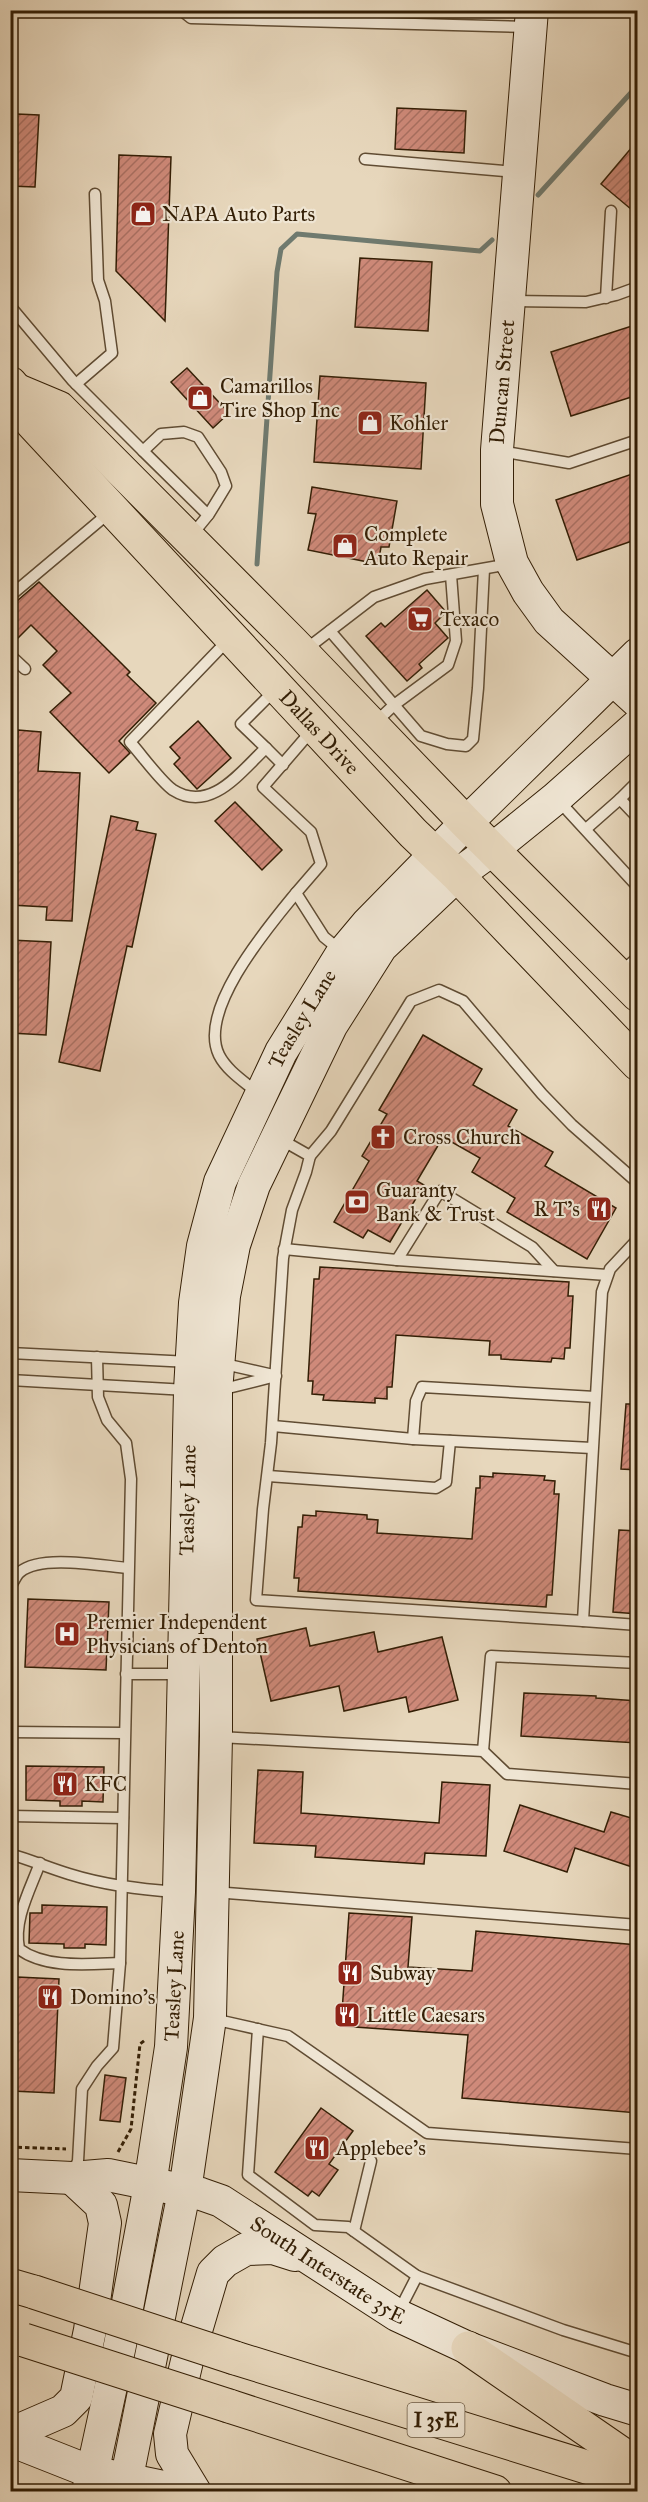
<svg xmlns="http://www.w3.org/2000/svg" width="648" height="2502" font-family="'IM FELL Great Primer',serif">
<defs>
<pattern id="building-hatch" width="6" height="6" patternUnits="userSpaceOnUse" patternTransform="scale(1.5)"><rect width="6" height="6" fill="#cf8a7a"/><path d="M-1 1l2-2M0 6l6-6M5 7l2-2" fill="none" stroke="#a97062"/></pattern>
</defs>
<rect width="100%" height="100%" fill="#e7d7bc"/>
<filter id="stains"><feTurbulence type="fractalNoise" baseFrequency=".00333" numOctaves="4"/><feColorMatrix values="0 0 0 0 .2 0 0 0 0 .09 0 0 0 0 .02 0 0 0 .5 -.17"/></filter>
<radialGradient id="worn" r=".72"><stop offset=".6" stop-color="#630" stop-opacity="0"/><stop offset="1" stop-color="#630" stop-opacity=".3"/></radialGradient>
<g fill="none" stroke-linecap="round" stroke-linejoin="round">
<g stroke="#6f7a6f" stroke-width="5">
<polyline points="538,195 638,85"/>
<polyline points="257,564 277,272 281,249 297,234 480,251 492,240"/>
</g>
</g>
<g fill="url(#building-hatch)" stroke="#331e05" stroke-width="1.5">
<polygon points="397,108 466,111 464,153 395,149"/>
<polygon points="17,114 39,115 35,187 10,186 10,131 16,131"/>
<polygon points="638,140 638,215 601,184"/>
<polygon points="119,155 171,157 165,321 116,271"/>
<polygon points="360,258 432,262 428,331 355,327"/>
<polygon points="638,324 638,395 571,416 551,352"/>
<polygon points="187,368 229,413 213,428 171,382"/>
<polygon points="320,376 426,383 421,469 314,462"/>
<polygon points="638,472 638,539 577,560 556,500"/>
<polygon points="312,487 397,501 389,547 381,547 378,564 308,550 316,514 308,513"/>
<polygon points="39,582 116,658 130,672 127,675 156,703 119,741 130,753 109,773 50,712 71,693 43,665 57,651 31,625 10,646 10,607"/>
<polygon points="427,590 446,612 435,623 448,638 419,664 422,668 407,681 366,636 381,623 385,627"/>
<polygon points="198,721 231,758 197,789 174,764 180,758 170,747"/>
<polygon points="18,730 41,732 38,771 80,773 72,921 46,920 47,907 10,905 10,847"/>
<polygon points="235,802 282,850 262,870 215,821"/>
<polygon points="111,816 138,822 136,830 156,834 132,947 127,946 100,1071 59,1062"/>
<polygon points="10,940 51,942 46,1035 10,1033"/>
<polygon points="423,1035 482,1069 473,1085 517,1110 508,1126 553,1152 545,1166 616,1208 587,1259 507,1212 515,1198 472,1172 480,1158 443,1137 417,1181 424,1185 390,1242 368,1230 363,1238 334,1222 369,1161 362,1156 387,1114 379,1110"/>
<polygon points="320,1267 569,1282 568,1296 573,1296 570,1348 565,1348 564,1359 552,1358 551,1362 501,1359 501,1355 489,1355 490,1341 396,1335 392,1387 387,1387 387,1399 375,1398 375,1403 323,1400 324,1395 312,1394 313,1381 308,1381 314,1279 319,1279"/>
<polygon points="626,1404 638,1404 638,1470 621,1469"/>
<polygon points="493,1473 545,1476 544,1480 555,1481 554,1494 559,1494 552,1595 547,1595 546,1607 298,1591 299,1578 294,1578 298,1527 302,1527 303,1515 316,1516 316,1511 367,1515 367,1519 378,1520 377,1533 472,1539 476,1488 480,1488 480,1476 493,1477"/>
<polygon points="619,1530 638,1531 638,1614 613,1612"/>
<polygon points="28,1599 109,1602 106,1670 25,1667"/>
<polygon points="306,1628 310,1646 374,1632 378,1652 442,1637 458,1700 409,1712 406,1697 344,1711 339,1686 271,1701 257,1639"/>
<polygon points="524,1693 596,1696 596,1698 638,1701 638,1743 521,1736"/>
<polygon points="26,1766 104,1767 103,1802 82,1801 82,1806 60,1806 60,1801 26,1800"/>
<polygon points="258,1770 303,1772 301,1813 439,1823 442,1782 490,1785 486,1856 425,1853 424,1864 315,1857 316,1846 254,1843"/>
<polygon points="520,1805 604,1832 611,1812 638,1820 638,1869 575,1848 567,1872 504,1851"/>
<polygon points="42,1905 107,1907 106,1945 85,1944 85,1948 64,1948 64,1944 29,1943 30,1913 42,1913"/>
<polygon points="349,1913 412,1917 408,1967 472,1971 476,1931 638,1945 638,2113 462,2098 468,2035 341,2026"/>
<polygon points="17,1977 59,1979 54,2093 12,2091"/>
<polygon points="105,2075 126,2078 120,2122 100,2120"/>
<polygon points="321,2108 353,2131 329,2164 338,2170 319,2196 312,2191 308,2196 275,2172"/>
</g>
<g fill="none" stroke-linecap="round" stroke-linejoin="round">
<g stroke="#604c33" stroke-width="13">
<g id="lane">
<polyline points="181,10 191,18 529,27"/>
<polyline points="365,159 516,172"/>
<polyline points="606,298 611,211"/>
<polyline points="512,301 586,302 616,295 638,287"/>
<polyline points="10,306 73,381 143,451 161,434 184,432 198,437 221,472 226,486 209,514 191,536"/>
<polyline points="76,384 112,353 105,301 98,280 95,194"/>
<polyline points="143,451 208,515"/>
<polyline points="500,451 569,463 638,440"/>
<polyline points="10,596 110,512"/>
<polyline points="330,631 421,736 447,744 466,746 473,739 478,688 484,569"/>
<path d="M 229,639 L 130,742 C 141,754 161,782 173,790 C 211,814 241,771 266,748 L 241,724 L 276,689"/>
<polyline points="305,650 374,597 425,579 510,564"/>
<polyline points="10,655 25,669"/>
<polyline points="376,722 394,705 448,665 456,641 451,575"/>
<polyline points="313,729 263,787 311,832 321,864 296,893 324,937 340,950"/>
<polyline points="266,748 283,765"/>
<polyline points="638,781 620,799 638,818"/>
<polyline points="558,800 638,887"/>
<polyline points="586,829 620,799"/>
<polyline points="620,973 638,957"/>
<path d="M 259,1094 C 245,1082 227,1071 219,1055 C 197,1010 269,926 296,893"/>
<polyline points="280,1139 310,1156 306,1172 292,1210 283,1258 271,1443 263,1509 256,1600 583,1621"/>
<polyline points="310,1156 331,1131 411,1001 439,990 463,1001 542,1094 572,1125 638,1183"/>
<polyline points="638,1239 610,1269 602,1292 583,1621 638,1625"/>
<polyline points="284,1249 397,1260 607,1275"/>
<polyline points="397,1260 440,1191 532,1247 554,1271"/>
<polyline points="10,1353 190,1362"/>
<polyline points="220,1363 273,1375"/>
<polyline points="10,1380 187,1390"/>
<polyline points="220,1390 276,1376"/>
<polyline points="273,1426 413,1439"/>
<polyline points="592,1448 413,1439 416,1401 422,1387 595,1397"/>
<polyline points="268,1476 436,1488 446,1482 450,1441"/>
<path d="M 10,1588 C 13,1583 16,1575 20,1572 C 41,1554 102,1566 128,1568"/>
<polyline points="126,1674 182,1674"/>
<polyline points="10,1732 124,1733"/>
<polyline points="219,1737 483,1751 507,1774 638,1784"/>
<polyline points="483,1751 491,1656 638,1663"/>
<polyline points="10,1816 123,1818"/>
<path d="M 10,1854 C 31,1860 49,1868 69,1874 C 104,1885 139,1889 176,1892"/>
<path d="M 40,1863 C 30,1890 13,1920 19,1949 C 46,1969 88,1964 120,1963"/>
<polyline points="214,1892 638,1925"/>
<polyline points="213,2019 288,2036 427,2133 638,2149"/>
<polyline points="258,2029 248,2175 315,2225 348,2227 417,2276 398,2313"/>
<polyline points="73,2173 78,2161 82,2089 97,2066 113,2048 120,1963 131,1479 126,1443 107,1420 98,1397 97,1357"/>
<polyline points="354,2231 371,2161"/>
<polyline points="417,2276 563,2330 638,2353"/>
</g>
</g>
<g stroke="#331e05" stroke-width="34">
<g id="secondary">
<polyline points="532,10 497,450 497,504 512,563 528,592 549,621 638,702"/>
<path id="s1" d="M 10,2175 L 72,2178 L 108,2175 L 201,2194 L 221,2201 L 397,2315 L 468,2348 L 605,2400 L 638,2410"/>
<polyline points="10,2434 63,2411 76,2398 90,2330 105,2223 101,2205 72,2178"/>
<polyline points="10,2440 91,2472 187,2492"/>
<path id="s2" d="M 88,2492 L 120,2345 L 150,2185 L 171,2047 L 179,1892 L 190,1390 L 195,1303 L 203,1246 L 220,1182 L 281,1052 L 341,955 L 367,924 L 466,823 L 638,654"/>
<polyline points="124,2492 187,2177 210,2018 216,1736 216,1391 224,1296 234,1245 254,1185 331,1026 381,947 457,875 493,849 556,798 638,725"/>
<polyline points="195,2492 172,2454 170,2434 187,2361 213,2273 225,2261 246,2249 273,2248 295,2255"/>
</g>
</g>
<g stroke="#331e05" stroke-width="35">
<g id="primary">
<path id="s3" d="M 10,383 L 16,390 L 32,423 L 413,833 L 457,875 L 638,1064"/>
<polyline points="16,390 59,408 293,643 466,823 638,995"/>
</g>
</g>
<g stroke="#331e05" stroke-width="35">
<g id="highway">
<polyline points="10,2285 34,2292"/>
<polyline points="468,2348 638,2465"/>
<polyline points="235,2358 638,2483"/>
<polyline points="229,2406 495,2492"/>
</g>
</g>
<g stroke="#331e05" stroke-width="3" stroke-dasharray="4.5 3" stroke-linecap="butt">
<polyline points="10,2147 66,2149"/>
<polyline points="118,2152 131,2129 140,2044 145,2040"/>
</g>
<use href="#lane" stroke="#efe5d3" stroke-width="10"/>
<use href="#secondary" stroke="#efe5d3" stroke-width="32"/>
<use href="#primary" stroke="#e7d7bc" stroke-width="33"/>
<use href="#highway" stroke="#e7d7bc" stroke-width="33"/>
<g stroke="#331e05" stroke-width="35" stroke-linecap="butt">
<g id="highway-bridge">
<polyline points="34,2292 235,2358"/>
<polyline points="24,2340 229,2406"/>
</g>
</g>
<use href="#highway-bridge" stroke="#e7d7bc" stroke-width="33"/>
</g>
<defs>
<g id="shop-square" transform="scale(1.35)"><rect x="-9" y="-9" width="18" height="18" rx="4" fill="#8f2418" stroke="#efe5d3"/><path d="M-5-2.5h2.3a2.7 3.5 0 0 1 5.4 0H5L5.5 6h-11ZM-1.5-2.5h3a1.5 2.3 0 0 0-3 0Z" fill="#fff"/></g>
<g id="supermarket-square" transform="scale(1.35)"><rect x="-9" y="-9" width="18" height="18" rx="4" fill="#8f2418" stroke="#efe5d3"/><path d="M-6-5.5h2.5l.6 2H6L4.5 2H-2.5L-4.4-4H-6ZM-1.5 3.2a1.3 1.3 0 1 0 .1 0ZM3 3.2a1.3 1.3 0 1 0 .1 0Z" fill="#fff"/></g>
<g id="church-square" transform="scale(1.35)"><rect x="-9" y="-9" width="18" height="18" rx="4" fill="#8f2418" stroke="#efe5d3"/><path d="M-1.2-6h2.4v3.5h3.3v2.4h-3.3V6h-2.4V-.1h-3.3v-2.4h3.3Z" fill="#fff"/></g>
<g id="bank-square" transform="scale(1.35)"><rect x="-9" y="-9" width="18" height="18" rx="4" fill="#8f2418" stroke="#efe5d3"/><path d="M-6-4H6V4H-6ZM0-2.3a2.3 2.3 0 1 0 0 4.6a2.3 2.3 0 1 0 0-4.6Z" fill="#fff"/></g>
<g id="restaurant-square" transform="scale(1.35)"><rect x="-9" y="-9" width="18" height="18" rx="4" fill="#8f2418" stroke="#efe5d3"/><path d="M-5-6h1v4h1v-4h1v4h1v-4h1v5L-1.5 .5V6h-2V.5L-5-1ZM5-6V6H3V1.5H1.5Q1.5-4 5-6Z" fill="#fff"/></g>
<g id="hospital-square" transform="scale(1.35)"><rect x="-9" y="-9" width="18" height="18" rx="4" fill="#8f2418" stroke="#efe5d3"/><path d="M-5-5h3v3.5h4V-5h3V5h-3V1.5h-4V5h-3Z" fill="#fff"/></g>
</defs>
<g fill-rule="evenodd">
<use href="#shop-square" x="143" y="214"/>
<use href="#shop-square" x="200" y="398"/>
<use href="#shop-square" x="370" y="423"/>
<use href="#shop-square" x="345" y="546"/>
<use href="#supermarket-square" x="420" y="619"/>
<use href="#church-square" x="383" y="1137"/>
<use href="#bank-square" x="357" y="1202"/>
<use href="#restaurant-square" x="599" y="1209"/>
<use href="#hospital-square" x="67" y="1634"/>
<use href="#restaurant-square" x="65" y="1784"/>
<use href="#restaurant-square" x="350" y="1973"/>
<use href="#restaurant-square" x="50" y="1997"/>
<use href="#restaurant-square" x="347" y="2015"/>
<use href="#restaurant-square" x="317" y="2148"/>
</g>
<g text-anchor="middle" stroke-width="4.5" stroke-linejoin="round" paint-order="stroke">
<rect fill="#efe5d3" stroke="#6b5a43" stroke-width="1.5" x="407.5" y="2403" width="57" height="34" rx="4.5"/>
<g font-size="20" font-weight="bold" fill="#331e05">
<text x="436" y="2427">I 35E</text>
</g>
<g font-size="21" fill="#331e05" stroke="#efe5d3" text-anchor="start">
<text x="162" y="221">NAPA Auto Parts</text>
<text x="220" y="393">Camarillos<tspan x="220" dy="24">Tire Shop Inc</tspan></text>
<text x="389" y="430">Kohler</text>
<text x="364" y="541">Complete<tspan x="364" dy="24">Auto Repair</tspan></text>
<text x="440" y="626">Texaco</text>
<text x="403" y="1144">Cross Church</text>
<text x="376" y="1197">Guaranty<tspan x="376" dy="24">Bank &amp; Trust</tspan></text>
<text x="580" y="1216" text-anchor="end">R T's</text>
<text x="86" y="1629">Premier Independent<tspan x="86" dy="24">Physicians of Denton</tspan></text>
<text x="84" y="1791">KFC</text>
<text x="370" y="1980">Subway</text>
<text x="70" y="2004">Domino's</text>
<text x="366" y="2022">Little Caesars</text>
<text x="336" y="2155">Applebee's</text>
</g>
<g font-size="21" fill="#331e05" stroke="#efe5d3">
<text transform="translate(502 382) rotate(-85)" y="7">Duncan Street</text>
<text dy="7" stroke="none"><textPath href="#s3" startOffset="468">Dallas Drive</textPath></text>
<text dy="7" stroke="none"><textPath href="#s2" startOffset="1504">Teasley Lane</textPath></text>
<text dy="7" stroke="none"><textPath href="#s2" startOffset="1000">Teasley Lane</textPath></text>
<text dy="7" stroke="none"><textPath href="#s2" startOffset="514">Teasley Lane</textPath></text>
<text dy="7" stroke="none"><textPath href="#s1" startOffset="342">South Interstate 35E</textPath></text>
</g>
</g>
<rect width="648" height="2502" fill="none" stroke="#e7d7bc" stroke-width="36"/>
<rect x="12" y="12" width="624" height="2478" fill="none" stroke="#331e05" stroke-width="3"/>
<rect x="18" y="18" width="612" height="2466" fill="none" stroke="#331e05" stroke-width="1.5"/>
<rect width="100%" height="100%" filter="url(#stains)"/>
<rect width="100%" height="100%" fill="url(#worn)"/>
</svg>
